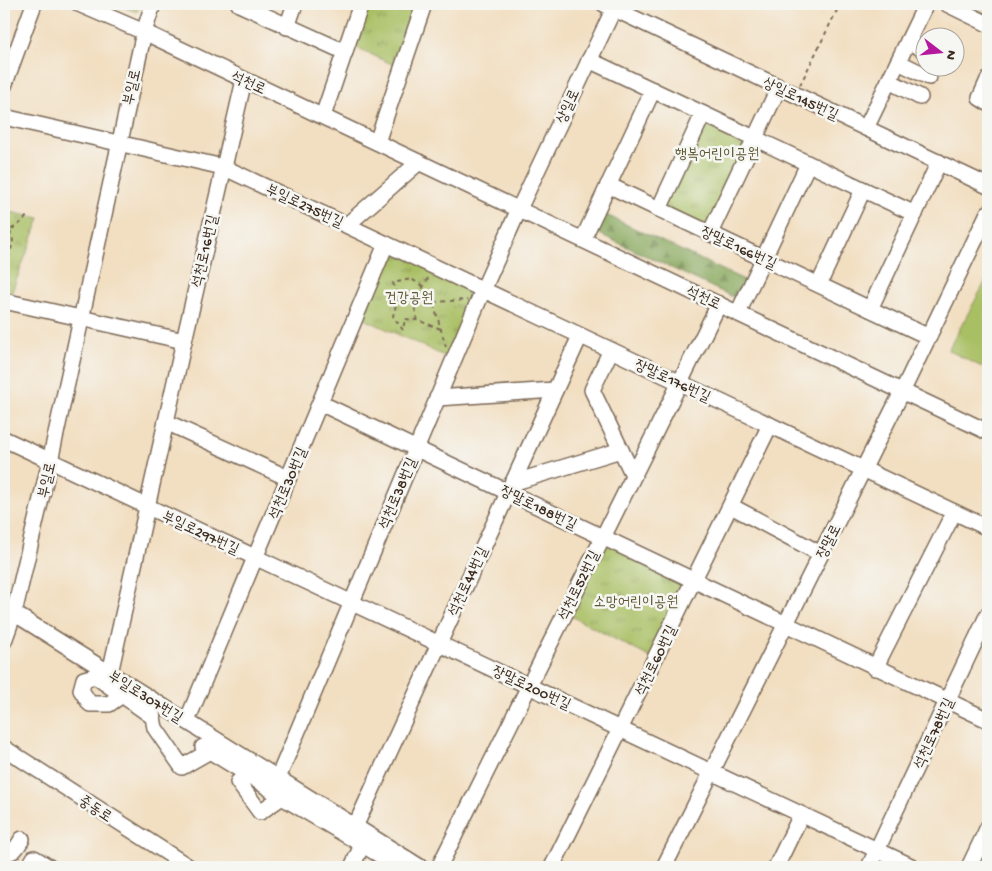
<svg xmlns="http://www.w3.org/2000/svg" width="992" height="871" font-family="'Gochi Hand','Poor Story',sans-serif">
<defs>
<pattern id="grass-tufts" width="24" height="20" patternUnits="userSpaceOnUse" patternTransform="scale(1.25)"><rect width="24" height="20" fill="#a9bf64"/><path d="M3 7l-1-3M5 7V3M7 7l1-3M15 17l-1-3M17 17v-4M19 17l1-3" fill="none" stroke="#8b9b52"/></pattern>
<pattern id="forest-firs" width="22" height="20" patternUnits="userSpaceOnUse" patternTransform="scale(1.25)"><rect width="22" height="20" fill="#86a65a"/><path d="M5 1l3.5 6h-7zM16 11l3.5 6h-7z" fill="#6f874a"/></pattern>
</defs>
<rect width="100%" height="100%" fill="#f6f6f2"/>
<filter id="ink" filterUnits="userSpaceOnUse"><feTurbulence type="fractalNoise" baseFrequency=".02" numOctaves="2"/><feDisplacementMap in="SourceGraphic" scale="10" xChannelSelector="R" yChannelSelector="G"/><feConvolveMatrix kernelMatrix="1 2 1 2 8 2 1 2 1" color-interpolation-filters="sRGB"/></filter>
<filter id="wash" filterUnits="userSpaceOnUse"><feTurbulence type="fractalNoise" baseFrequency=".0096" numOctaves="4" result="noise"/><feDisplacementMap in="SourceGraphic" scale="20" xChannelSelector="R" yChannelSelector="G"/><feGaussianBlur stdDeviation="1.12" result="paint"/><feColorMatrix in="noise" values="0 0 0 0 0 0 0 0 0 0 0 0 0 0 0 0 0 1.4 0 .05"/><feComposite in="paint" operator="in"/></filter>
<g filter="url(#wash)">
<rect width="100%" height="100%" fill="#f2dec0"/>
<g fill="url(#grass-tufts)" stroke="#727441">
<polygon points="116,4 140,4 137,12"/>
<polygon points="361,4 424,4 402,69 347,43"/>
<polygon points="703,114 756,139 710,233 659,209"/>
<polygon points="4,211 40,218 8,302 4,301"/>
<polygon points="386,244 483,290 453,360 356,315"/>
<polygon points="602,538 694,580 655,660 565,613"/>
</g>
<polygon fill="url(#forest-firs)" stroke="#60683c" points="600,212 744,280 737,299 591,230"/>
<polygon fill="#a9bf64" stroke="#727441" points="988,277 988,370 948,350"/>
</g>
<g filter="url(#ink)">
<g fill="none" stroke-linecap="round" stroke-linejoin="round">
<g stroke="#7b6957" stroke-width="18">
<g id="minor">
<polyline points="79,4 144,32 988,432"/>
<polyline points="239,4 345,52"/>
<polyline points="604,4 988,186"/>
<polyline points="947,4 988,24"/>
<polyline points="287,27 295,4"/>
<polyline points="908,41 924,50"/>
<polyline points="589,60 915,214"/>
<polyline points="898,62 929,77"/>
<polyline points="988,80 980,98 988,103"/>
<polyline points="889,81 920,97"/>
<polyline points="4,86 34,4"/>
<polyline points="323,116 361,4"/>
<polyline points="4,117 223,167 988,528"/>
<polyline points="866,128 926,4"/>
<polyline points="377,142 424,4"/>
<polyline points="608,185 929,337"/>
<polyline points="659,209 703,114"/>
<polyline points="347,225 419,162"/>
<polyline points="710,233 779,87"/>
<polyline points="583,239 653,90"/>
<polyline points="819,284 863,190"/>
<polyline points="4,301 184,341"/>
<polyline points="870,309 939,162"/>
<polyline points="738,313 808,164"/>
<polyline points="611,350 592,390 633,475"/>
<polyline points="437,398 555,390"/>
<polyline points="320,403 988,720"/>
<polyline points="166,422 288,478"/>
<polyline points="4,439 913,867"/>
<polyline points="512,483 621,450"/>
<polyline points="731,506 821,554"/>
<polyline points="4,607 420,867"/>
<polyline points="4,641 14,613 50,461 144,32 153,4"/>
<polyline points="875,668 954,512"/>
<polyline points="110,673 184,341 244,80"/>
<polyline points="122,695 109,704 90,704 81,690 84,679 95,676 153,717 155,728 182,767 210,751"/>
<polyline points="187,721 386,244"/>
<polyline points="203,747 249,775"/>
<polyline points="4,748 189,867"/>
<polyline points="278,778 483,290 519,209 616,4"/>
<polyline points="282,797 260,812 238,782 249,775 282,797 400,867"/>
<polyline points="355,827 580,336"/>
<path d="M 4,852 C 14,854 17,847 22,839"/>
<polyline points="29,867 34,858 49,867"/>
<polyline points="352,867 362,845"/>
<polyline points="439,867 719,304"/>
<polyline points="552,867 770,425"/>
<polyline points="664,867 903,390 988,213"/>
<polyline points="776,867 801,815"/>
<polyline points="869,867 988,614"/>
<polyline points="969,867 988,827"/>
</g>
</g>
<g stroke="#7b6957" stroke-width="2" stroke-dasharray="4 4" stroke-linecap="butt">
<polyline points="800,85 840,4"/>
<polyline points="4,230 9,231 22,222 28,215"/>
<path d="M 4,237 L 9,231 C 17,242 11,249 5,259"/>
<polyline points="4,259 5,259 4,265"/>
<polyline points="428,278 419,295 433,302"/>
<polyline points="423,286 411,279 393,283 398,298 393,316 403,330 405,319 417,320 441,329"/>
<polyline points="417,320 414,304 421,296"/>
<polyline points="446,347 433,302 467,300"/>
</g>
<use href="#minor" stroke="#fff" stroke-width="15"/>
</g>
</g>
<g text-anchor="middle" stroke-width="5" stroke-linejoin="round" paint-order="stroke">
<g font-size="15" fill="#3b2a1e" stroke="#f6f6f2">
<text transform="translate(249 82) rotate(25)" y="5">석천로</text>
<text transform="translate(131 87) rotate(-77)" y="5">부일로</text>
<text transform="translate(801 98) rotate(25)" y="5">상일로145번길</text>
<text transform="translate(567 106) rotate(-65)" y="5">상일로</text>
<text transform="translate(305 205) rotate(25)" y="5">부일로275번길</text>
<text transform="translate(739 247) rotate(25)" y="5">장말로166번길</text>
<text transform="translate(204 251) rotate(-77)" y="5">석천로16번길</text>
<text transform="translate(704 297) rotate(25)" y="5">석천로</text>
<text transform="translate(673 380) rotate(25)" y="5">장말로176번길</text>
<text transform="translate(46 480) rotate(-77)" y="5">부일로</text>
<text transform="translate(287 483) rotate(-67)" y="5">석천로30번길</text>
<text transform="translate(397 493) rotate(-67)" y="5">석천로38번길</text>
<text transform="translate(539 507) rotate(26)" y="5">장말로188번길</text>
<text transform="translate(201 532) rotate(25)" y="5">부일로297번길</text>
<text transform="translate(828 541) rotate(-63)" y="5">장말로</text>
<text transform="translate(467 581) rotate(-65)" y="5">석천로44번길</text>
<text transform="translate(578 585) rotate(-64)" y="5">석천로52번길</text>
<text transform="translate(655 660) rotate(-64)" y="5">석천로60번길</text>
<text transform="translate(532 687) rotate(25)" y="5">장말로200번길</text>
<text transform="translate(146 696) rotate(32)" y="5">부일로307번길</text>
<text transform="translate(933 733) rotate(-65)" y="5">석천로78번길</text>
<text transform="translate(96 808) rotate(33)" y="5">중동로</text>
</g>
<g font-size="15" fill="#5c5733" stroke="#f6f6f2">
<text x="717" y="158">행복어린이공원</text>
<text x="409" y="302">건강공원</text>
<text x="636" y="606">소망어린이공원</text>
</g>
</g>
<rect width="992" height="871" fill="none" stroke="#f6f6f2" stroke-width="20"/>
<g transform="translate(940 52) rotate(106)"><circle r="24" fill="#f6f6f2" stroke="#aba49d"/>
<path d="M0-4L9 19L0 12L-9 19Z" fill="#b5179e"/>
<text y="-8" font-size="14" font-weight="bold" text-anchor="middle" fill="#3b2a1e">N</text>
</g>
</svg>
